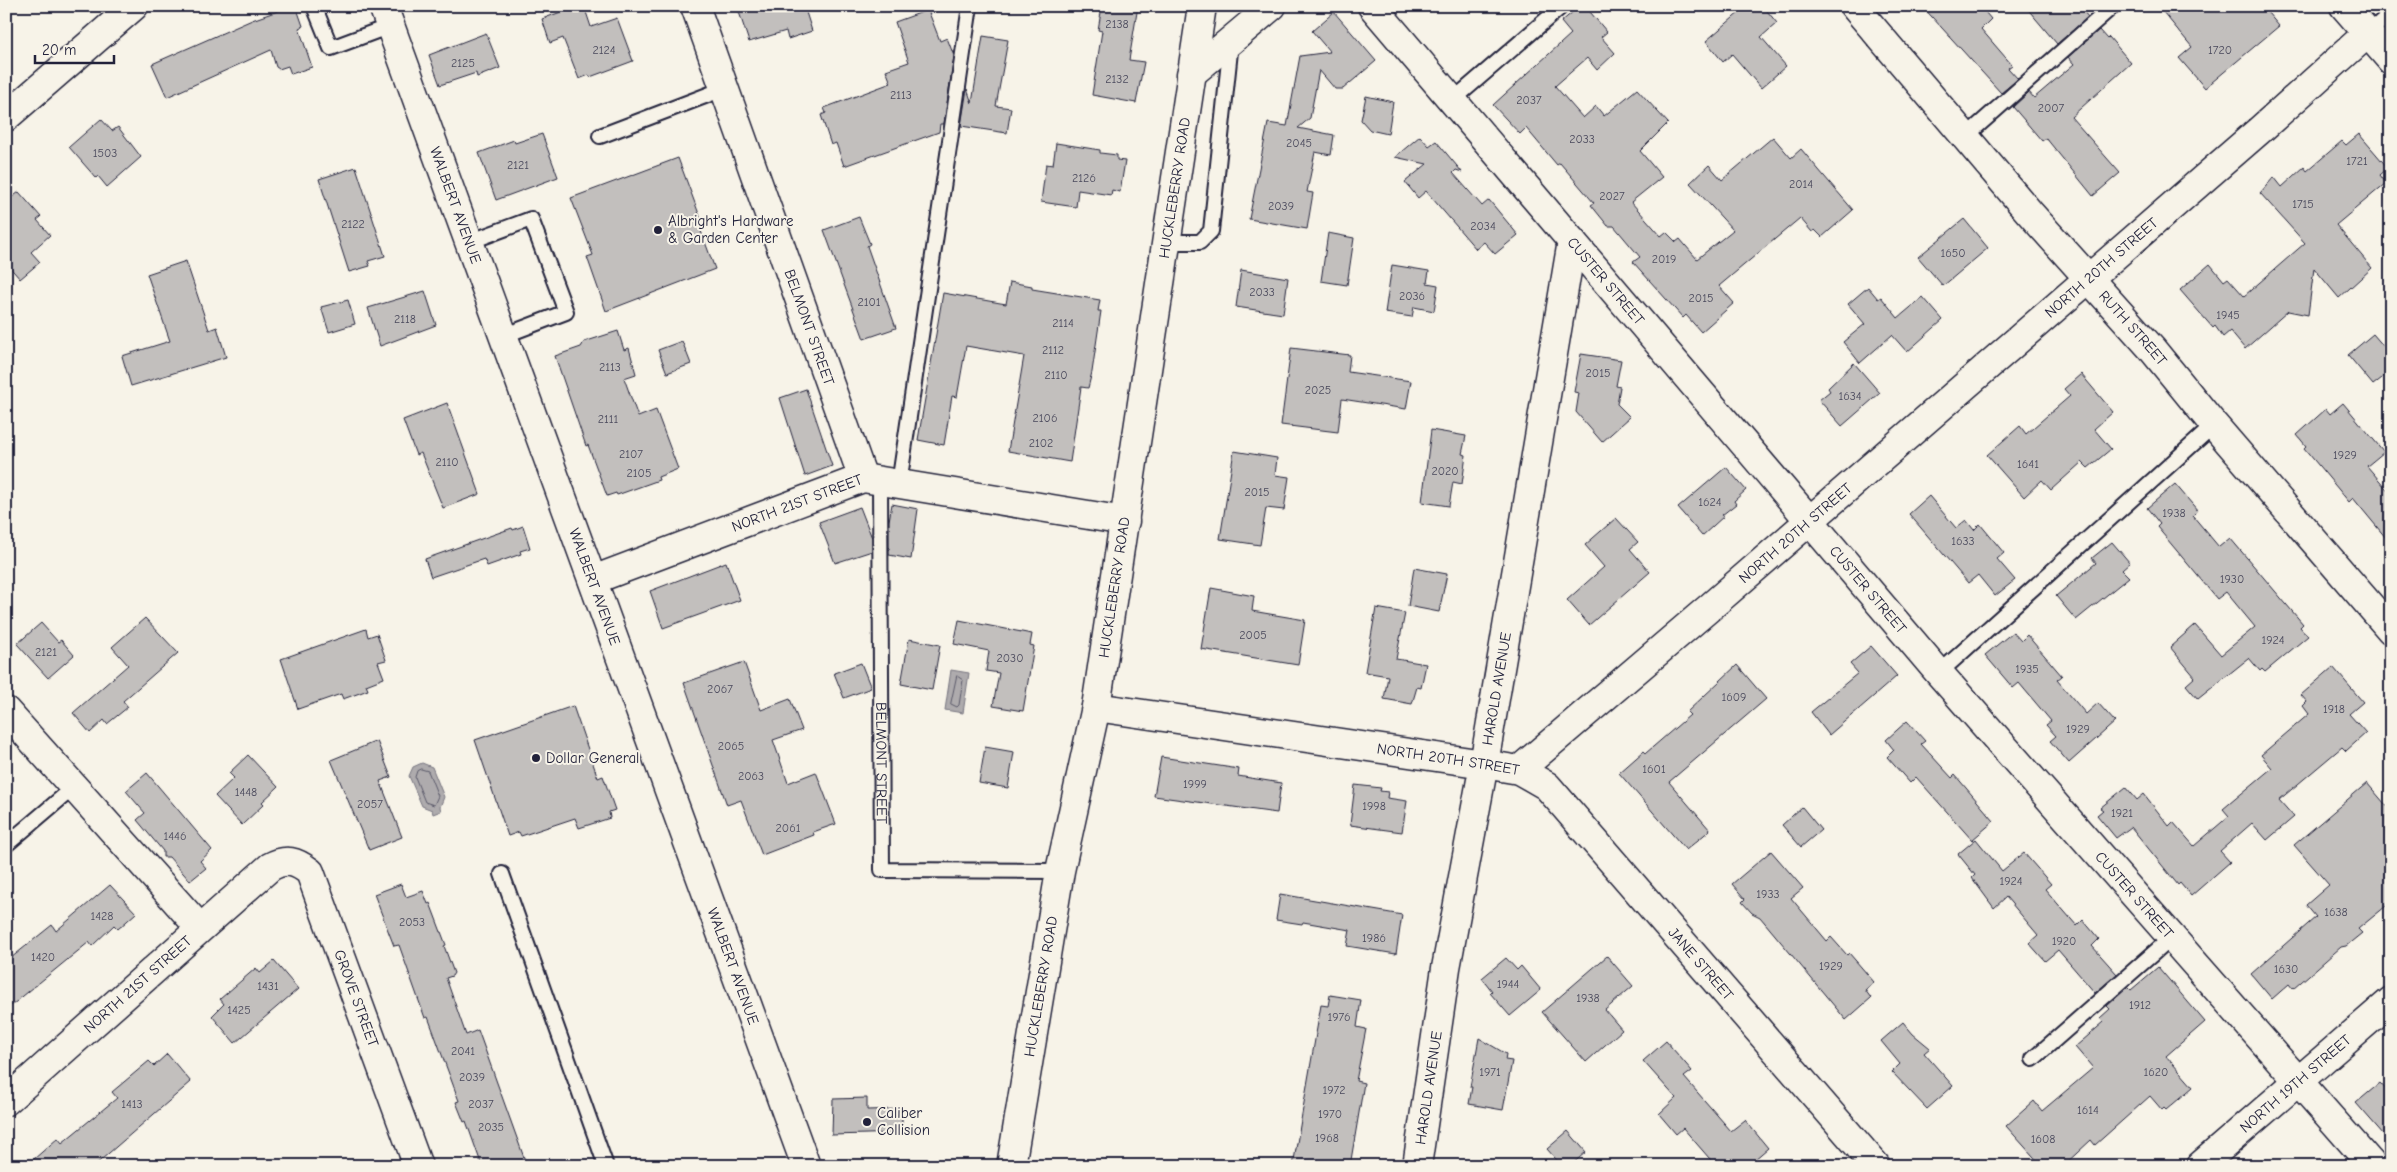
<svg xmlns="http://www.w3.org/2000/svg" width="2397" height="1172" font-family="'Comic Neue',sans-serif">
<rect width="100%" height="100%" fill="#f7f3e8"/>
<filter id="ink" filterUnits="userSpaceOnUse"><feTurbulence type="fractalNoise" baseFrequency=".02" numOctaves="2"/><feDisplacementMap in="SourceGraphic" scale="10" xChannelSelector="R" yChannelSelector="G"/><feConvolveMatrix kernelMatrix="1 2 1 2 8 2 1 2 1" color-interpolation-filters="sRGB"/></filter>
<g filter="url(#ink)">
<g fill="#aeabad" stroke="#76747f">
<polygon points="951,670 969,673 963,713 945,710"/>
<polygon points="422,763 432,767 444,797 440,807 441,811 433,814 432,810 422,806 409,776 413,767"/>
</g>
<g fill="none" stroke-linecap="round" stroke-linejoin="round">
<g stroke="#5a5969" stroke-width="1">
<polygon points="957,676 963,680 959,705 957,707 951,704"/>
<polygon points="421,769 428,771 438,796 434,805 425,802 415,777 417,771"/>
</g>
</g>
<g fill="#c2bfbd" stroke="#22223b">
<polygon points="292,6 296,6 303,26 299,28 312,67 291,74 288,66 279,69 276,67 271,50 167,97 152,64 252,20"/>
<polygon points="577,6 584,6 591,27 617,18 633,61 590,77 589,75 579,79 563,38 550,43 542,19"/>
<polygon points="737,6 804,6 812,31 788,39 786,31 749,42"/>
<polygon points="1102,6 1138,6 1129,60 1144,62 1136,103 1092,95 1102,31 1098,30"/>
<polygon points="1580,6 1585,6 1607,32 1601,37 1615,53 1597,70 1587,58 1555,86 1583,118 1596,106 1604,116 1637,89 1668,123 1640,151 1662,177 1631,202 1661,236 1666,232 1676,242 1680,239 1697,259 1733,230 1690,183 1709,165 1722,180 1773,137 1791,158 1801,149 1853,210 1822,237 1815,230 1812,232 1800,218 1719,286 1734,303 1701,332 1686,315 1683,318 1633,262 1640,257 1614,226 1608,226 1591,205 1594,203 1560,163 1557,165 1526,128 1520,134 1493,105 1571,34 1561,22"/>
<polygon points="1747,6 1763,6 1777,23 1761,37 1786,66 1761,88 1732,54 1723,62 1706,41"/>
<polygon points="1922,6 1980,6 1991,19 1981,29 2012,65 2008,68 2018,79 2001,93"/>
<polygon points="2025,6 2079,6 2088,17 2057,44"/>
<polygon points="2158,6 2262,6 2279,26 2205,88 2179,58 2192,47"/>
<polygon points="928,10 940,41 947,38 954,56 944,124 940,124 939,132 844,166 836,143 831,145 821,115 826,113 824,108 891,83 886,70 909,62 895,22"/>
<polygon points="1334,12 1376,61 1343,89 1335,89 1319,70 1310,118 1298,128 1334,135 1331,155 1315,152 1307,192 1313,193 1307,229 1249,219 1268,123 1287,126 1300,56 1330,52 1312,31"/>
<polygon points="2099,30 2107,39 2109,37 2131,63 2071,117 2120,173 2093,196 2046,138 2042,141 2013,107 2029,92 2034,98 2074,64 2068,57"/>
<polygon points="486,33 500,68 477,77 476,73 440,85 429,55"/>
<polygon points="983,36 1008,40 996,106 1011,108 1007,133 961,126 967,89 972,103"/>
<polygon points="1366,96 1393,102 1388,134 1370,130 1361,120"/>
<polygon points="101,119 112,131 118,127 141,157 107,187 98,176 96,178 69,147"/>
<polygon points="542,134 558,177 496,200 479,153 514,140 515,143"/>
<polygon points="2359,134 2388,168 2380,175 2386,183 2336,225 2372,268 2339,298 2314,268 2308,315 2288,311 2245,349 2230,331 2223,337 2215,326 2213,328 2180,290 2210,264 2224,281 2228,278 2244,296 2305,243 2260,193 2274,177 2282,187 2304,167 2307,171 2342,141 2346,145"/>
<polygon points="1420,136 1429,146 1436,141 1462,172 1456,170 1453,173 1482,206 1489,200 1518,235 1495,254 1484,242 1476,249 1426,191 1418,198 1405,182 1427,164 1395,157"/>
<polygon points="1056,143 1100,150 1100,153 1117,155 1117,160 1125,161 1120,192 1112,190 1111,195 1078,190 1076,207 1041,202 1046,164 1053,165"/>
<polygon points="678,158 702,222 698,223 715,269 606,311 587,257 593,255 571,198"/>
<polygon points="356,167 385,256 368,261 370,266 349,272 319,179"/>
<polygon points="19,192 41,217 37,220 50,235 31,252 40,262 20,279 6,263 6,202"/>
<polygon points="859,217 870,244 867,246 896,328 864,339 824,230"/>
<polygon points="1964,219 1988,248 1943,286 1918,257"/>
<polygon points="1328,233 1354,238 1347,285 1321,281"/>
<polygon points="186,261 209,330 217,327 226,357 131,386 122,356 170,341 147,274"/>
<polygon points="1392,265 1429,271 1427,283 1438,285 1434,311 1414,307 1412,317 1385,313"/>
<polygon points="1241,270 1288,278 1283,314 1236,307"/>
<polygon points="1010,282 1032,286 1032,289 1100,300 1098,311 1101,311 1092,372 1088,388 1081,387 1070,462 1008,451 1024,356 966,346 957,397 952,396 944,445 918,440 943,293 1006,304"/>
<polygon points="1868,287 1878,299 1881,297 1898,318 1923,297 1943,320 1907,352 1892,335 1860,363 1843,342 1865,324 1848,304"/>
<polygon points="425,291 436,325 380,346 368,308"/>
<polygon points="348,300 355,324 329,332 321,307"/>
<polygon points="618,331 624,350 629,348 636,374 624,378 638,417 656,410 678,469 658,477 659,480 617,495 616,493 607,496 588,445 586,446 555,356 581,347 584,342"/>
<polygon points="2373,334 2391,355 2391,371 2373,385 2348,355"/>
<polygon points="682,341 691,364 667,373 658,350"/>
<polygon points="1291,348 1350,355 1348,372 1411,381 1406,409 1342,399 1338,432 1281,425"/>
<polygon points="1581,354 1621,360 1616,386 1620,387 1617,404 1630,417 1602,442 1576,412 1579,393 1574,392"/>
<polygon points="1854,363 1880,393 1842,426 1819,400 1830,391 1828,388"/>
<polygon points="2081,374 2113,412 2094,429 2111,449 2088,468 2082,462 2051,490 2042,480 2024,497 1987,455 2020,426 2026,434 2070,396 2064,389"/>
<polygon points="806,389 832,466 805,476 780,398"/>
<polygon points="447,403 480,494 443,508 421,453 416,455 403,420"/>
<polygon points="2343,403 2384,452 2367,466 2391,494 2391,544 2353,498 2349,502 2304,448 2306,446 2297,435 2326,409 2330,414"/>
<polygon points="1431,430 1466,436 1462,454 1466,455 1462,484 1453,482 1449,506 1422,502"/>
<polygon points="1234,451 1277,458 1275,475 1289,477 1284,510 1266,508 1260,545 1220,539"/>
<polygon points="1726,467 1746,490 1734,501 1736,504 1722,515 1724,516 1702,536 1678,508"/>
<polygon points="2175,484 2198,511 2193,516 2219,547 2230,538 2303,624 2300,627 2308,636 2265,672 2262,669 2260,671 2249,658 2198,699 2186,685 2195,677 2170,647 2195,625 2221,655 2255,627 2226,592 2217,599 2157,527 2160,524 2147,508"/>
<polygon points="1929,496 1956,528 1966,520 1974,530 1980,524 2004,553 1997,559 2015,580 1995,596 1978,575 1968,583 1909,514"/>
<polygon points="892,504 918,509 911,559 889,555 889,521"/>
<polygon points="860,507 872,538 872,551 835,563 819,522"/>
<polygon points="1616,518 1638,542 1630,549 1650,572 1589,625 1567,600 1604,567 1585,545"/>
<polygon points="523,526 530,548 520,551 521,554 487,566 484,559 431,577 425,559 512,528 513,530"/>
<polygon points="2112,542 2130,563 2122,570 2129,577 2076,620 2056,596 2096,563 2092,558"/>
<polygon points="726,562 740,600 663,628 650,591"/>
<polygon points="1414,568 1447,574 1439,612 1408,606"/>
<polygon points="1211,588 1254,596 1252,611 1305,620 1298,665 1201,649"/>
<polygon points="1376,608 1405,613 1396,659 1426,664 1421,688 1417,687 1412,704 1384,699 1388,676 1365,672"/>
<polygon points="145,618 178,653 123,701 128,707 107,724 104,720 90,733 73,713 128,665 112,647"/>
<polygon points="959,620 1032,634 1030,645 1034,646 1023,711 993,706 999,673 986,671 989,651 954,644"/>
<polygon points="41,623 58,642 61,640 74,655 48,678 17,644"/>
<polygon points="366,629 368,637 377,634 386,660 378,662 384,678 366,685 368,690 343,699 341,694 298,709 281,659"/>
<polygon points="2013,632 2021,641 2027,635 2062,676 2057,680 2086,714 2098,703 2115,722 2069,763 2050,741 2056,736 2046,725 2051,721 2019,683 2013,688 1985,655"/>
<polygon points="909,639 940,645 932,690 901,684"/>
<polygon points="1871,646 1897,676 1829,735 1811,712 1858,673 1850,664"/>
<polygon points="744,662 761,710 790,699 802,730 773,740 788,783 816,772 836,824 813,832 814,835 762,855 741,800 727,805 684,683"/>
<polygon points="861,663 871,688 844,698 834,673"/>
<polygon points="1737,665 1766,699 1669,782 1710,830 1686,850 1619,773 1644,751 1646,753 1690,715 1687,712"/>
<polygon points="2333,667 2363,702 2349,714 2366,733 2346,751 2342,747 2279,800 2294,817 2267,840 2252,823 2220,851 2230,862 2191,896 2180,883 2178,885 2131,827 2116,838 2097,815 2103,810 2100,808 2126,787 2137,800 2144,794 2169,826 2173,822 2194,846 2229,816 2223,809 2272,768 2261,755 2309,714 2303,706 2307,702 2301,695"/>
<polygon points="573,706 598,778 603,776 615,810 609,812 610,818 579,828 575,818 521,836 519,832 508,836 475,740"/>
<polygon points="1907,721 1925,741 1921,744 1952,778 1955,775 1994,821 1972,840 1916,777 1910,783 1887,757 1894,750 1886,740"/>
<polygon points="377,741 391,777 380,781 402,837 369,850 331,760"/>
<polygon points="985,747 1014,752 1008,788 979,783"/>
<polygon points="248,755 278,787 262,802 264,804 242,825 215,796 234,778 229,773"/>
<polygon points="1161,757 1239,769 1238,776 1281,783 1277,813 1154,796"/>
<polygon points="147,773 212,850 200,861 206,868 190,881 169,857 163,857 163,851 137,820 145,813 126,791"/>
<polygon points="2367,783 2391,811 2391,902 2358,929 2362,933 2346,946 2341,947 2293,989 2289,984 2272,999 2251,974 2316,917 2306,905 2329,885 2294,845"/>
<polygon points="1355,785 1381,788 1380,791 1388,792 1387,798 1407,801 1402,832 1350,825"/>
<polygon points="1802,807 1821,830 1801,847 1782,825"/>
<polygon points="1976,839 2002,871 2024,853 2051,884 2045,889 2077,926 2083,920 2099,939 2092,946 2117,974 2095,993 2058,950 2045,961 2029,943 2038,935 2006,897 1994,908 1972,878 1975,875 1958,854"/>
<polygon points="1771,851 1803,888 1791,898 1827,941 1831,937 1847,955 1849,953 1874,982 1865,990 1871,998 1846,1020 1760,917 1752,913 1742,902 1745,899 1732,884"/>
<polygon points="401,884 406,897 423,891 428,904 430,903 446,945 444,946 454,973 452,976 446,978 466,1035 478,1030 527,1166 482,1166 466,1121 464,1122 456,1102 459,1101 428,1017 425,1018 399,945 394,946 374,894"/>
<polygon points="110,885 136,913 118,929 114,925 92,946 89,942 6,1010 6,962 52,925 56,931"/>
<polygon points="1280,894 1402,915 1396,954 1347,946 1350,930 1303,922 1302,924 1276,920"/>
<polygon points="1607,956 1633,986 1605,1010 1622,1030 1586,1062 1542,1012"/>
<polygon points="1506,958 1517,970 1521,966 1541,990 1510,1016 1490,993 1492,991 1482,978"/>
<polygon points="274,961 298,989 235,1043 212,1016 224,1004 220,999 256,968 260,973"/>
<polygon points="2158,967 2205,1022 2166,1056 2193,1087 2166,1110 2164,1108 2162,1110 2150,1096 2095,1145 2091,1140 2063,1166 2042,1166 2006,1126 2034,1101 2042,1111 2093,1068 2075,1047 2104,1022 2100,1018 2110,1009 2107,1006 2128,987 2131,990"/>
<polygon points="1330,995 1361,1000 1357,1027 1366,1029 1356,1081 1364,1083 1350,1166 1293,1166 1321,1005 1328,1006"/>
<polygon points="1903,1022 1913,1034 1930,1048 1924,1053 1953,1086 1927,1109 1892,1072 1900,1064 1881,1041"/>
<polygon points="1479,1038 1506,1054 1505,1060 1512,1061 1503,1110 1469,1104 1472,1087 1470,1087"/>
<polygon points="1666,1041 1692,1071 1684,1077 1731,1131 1745,1120 1768,1148 1747,1166 1716,1166 1683,1128 1676,1134 1659,1114 1676,1098 1643,1061"/>
<polygon points="167,1054 191,1082 94,1166 26,1166 58,1138 62,1143 117,1098 112,1092 149,1061 154,1066"/>
<polygon points="2380,1083 2391,1095 2391,1143 2356,1103"/>
<polygon points="867,1098 867,1110 902,1109 902,1133 832,1135 833,1099"/>
<polygon points="1568,1131 1586,1152 1570,1166 1562,1166 1547,1149"/>
</g>
<g fill="none" stroke-linecap="round" stroke-linejoin="round">
<g stroke="#22223b" stroke-width="18">
<g id="service">
<polyline points="314,6 331,48 390,26"/>
<polyline points="2368,33 2391,13"/>
<polyline points="1452,101 1562,6"/>
<polyline points="600,136 726,88"/>
<polyline points="1965,137 2113,6"/>
<polyline points="469,242 531,219 566,312 503,336"/>
<polyline points="1166,242 1200,242 1211,231 1231,42"/>
<path id="s1" d="M 880,481 L 882,870 L 1060,871"/>
<polyline points="899,484 970,6"/>
<polyline points="1939,673 2214,425"/>
<polyline points="6,845 73,788"/>
<polyline points="502,874 606,1166"/>
<polyline points="2033,1059 2172,937"/>
</g>
</g>
<g stroke="#22223b" stroke-width="31">
<g id="minor">
<path id="s2" d="M 695,6 L 863,478"/>
<path id="s3" d="M 1372,6 L 1939,673 L 2373,1166"/>
<path id="s4" d="M 1854,6 L 2029,212 L 2152,349 L 2214,425 L 2391,630"/>
<polyline points="2344,6 2391,60"/>
<polyline points="1191,74 1272,6"/>
<polyline points="6,117 134,6"/>
<path id="s5" d="M 593,580 L 863,478 L 1125,521"/>
<path id="s6" d="M 1096,707 L 1484,764 L 1519,770 L 1547,786 L 1876,1166"/>
<polyline points="6,711 200,928"/>
<path id="s7" d="M 1519,770 L 1709,608 L 2261,129 L 2368,33"/>
<path id="s8" d="M 6,1101 L 270,867 C 286,858 296,861 310,872 L 418,1166"/>
<path id="s9" d="M 1417,1166 L 1446,968 L 1484,764 L 1572,241"/>
<path id="s10" d="M 2200,1166 L 2391,1001"/>
</g>
</g>
<g stroke="#22223b" stroke-width="31">
<g id="tertiary">
<path id="s11" d="M 1011,1166 L 1060,871 L 1096,707 L 1202,6"/>
</g>
</g>
<g stroke="#22223b" stroke-width="31">
<g id="secondary">
<path id="s12" d="M 383,6 L 806,1166"/>
</g>
</g>
<use href="#service" stroke="#f7f3e8" stroke-width="14"/>
<use href="#minor" stroke="#f7f3e8" stroke-width="28"/>
<use href="#tertiary" stroke="#f7f3e8" stroke-width="28"/>
<use href="#secondary" stroke="#f7f3e8" stroke-width="28"/>
</g>
</g>
<g fill="#22223b" stroke="#f7f3e8" stroke-width="2">
<circle cx="658" cy="230" r="5"/>
<circle cx="536" cy="758" r="5"/>
<circle cx="867" cy="1122" r="5"/>
</g>
<g text-anchor="middle" stroke-width="4" stroke-linejoin="round" paint-order="stroke">
<g font-size="12" fill="#4a495c">
<text x="1117" y="28">2138</text>
<text x="604" y="54">2124</text>
<text x="2220" y="54">1720</text>
<text x="463" y="67">2125</text>
<text x="1117" y="83">2132</text>
<text x="901" y="99">2113</text>
<text x="1529" y="104">2037</text>
<text x="2051" y="112">2007</text>
<text x="1582" y="143">2033</text>
<text x="1299" y="147">2045</text>
<text x="105" y="157">1503</text>
<text x="2357" y="165">1721</text>
<text x="518" y="169">2121</text>
<text x="1084" y="182">2126</text>
<text x="1801" y="188">2014</text>
<text x="1612" y="200">2027</text>
<text x="2303" y="208">1715</text>
<text x="1281" y="210">2039</text>
<text x="353" y="228">2122</text>
<text x="1483" y="230">2034</text>
<text x="1953" y="257">1650</text>
<text x="1664" y="263">2019</text>
<text x="1262" y="296">2033</text>
<text x="1412" y="300">2036</text>
<text x="1701" y="302">2015</text>
<text x="869" y="306">2101</text>
<text x="2228" y="319">1945</text>
<text x="405" y="323">2118</text>
<text x="1063" y="327">2114</text>
<text x="1053" y="354">2112</text>
<text x="610" y="371">2113</text>
<text x="1598" y="377">2015</text>
<text x="1056" y="379">2110</text>
<text x="1318" y="394">2025</text>
<text x="1850" y="400">1634</text>
<text x="1045" y="422">2106</text>
<text x="608" y="423">2111</text>
<text x="1041" y="447">2102</text>
<text x="631" y="458">2107</text>
<text x="2345" y="459">1929</text>
<text x="447" y="466">2110</text>
<text x="2028" y="468">1641</text>
<text x="1445" y="475">2020</text>
<text x="639" y="477">2105</text>
<text x="1257" y="496">2015</text>
<text x="1710" y="506">1624</text>
<text x="2174" y="517">1938</text>
<text x="1963" y="545">1633</text>
<text x="2232" y="583">1930</text>
<text x="1253" y="639">2005</text>
<text x="2273" y="644">1924</text>
<text x="46" y="656">2121</text>
<text x="1010" y="662">2030</text>
<text x="2027" y="673">1935</text>
<text x="720" y="693">2067</text>
<text x="1734" y="701">1609</text>
<text x="2334" y="713">1918</text>
<text x="2078" y="733">1929</text>
<text x="731" y="750">2065</text>
<text x="1654" y="773">1601</text>
<text x="751" y="780">2063</text>
<text x="1195" y="788">1999</text>
<text x="246" y="796">1448</text>
<text x="370" y="808">2057</text>
<text x="1374" y="810">1998</text>
<text x="2122" y="817">1921</text>
<text x="788" y="832">2061</text>
<text x="175" y="840">1446</text>
<text x="2011" y="885">1924</text>
<text x="1768" y="898">1933</text>
<text x="2336" y="916">1638</text>
<text x="102" y="920">1428</text>
<text x="412" y="926">2053</text>
<text x="1374" y="942">1986</text>
<text x="2064" y="945">1920</text>
<text x="43" y="961">1420</text>
<text x="1831" y="970">1929</text>
<text x="2286" y="973">1630</text>
<text x="1508" y="988">1944</text>
<text x="268" y="990">1431</text>
<text x="1588" y="1002">1938</text>
<text x="2140" y="1009">1912</text>
<text x="239" y="1014">1425</text>
<text x="1339" y="1021">1976</text>
<text x="463" y="1055">2041</text>
<text x="1490" y="1076">1971</text>
<text x="2156" y="1076">1620</text>
<text x="472" y="1081">2039</text>
<text x="1334" y="1094">1972</text>
<text x="132" y="1108">1413</text>
<text x="481" y="1108">2037</text>
<text x="2088" y="1114">1614</text>
<text x="1330" y="1118">1970</text>
<text x="491" y="1131">2035</text>
<text x="1327" y="1142">1968</text>
<text x="2043" y="1143">1608</text>
</g>
<g font-size="15" fill="#22223b" stroke="#f7f3e8">
<text dy="5" stroke="none"><textPath href="#s11" startOffset="992">HUCKLEBERRY ROAD</textPath></text>
<text dy="5" stroke="none"><textPath href="#s12" startOffset="212">WALBERT AVENUE</textPath></text>
<text dy="5" stroke="none"><textPath href="#s7" startOffset="769">NORTH 20TH STREET</textPath></text>
<text dy="5" stroke="none"><textPath href="#s3" startOffset="361">CUSTER STREET</textPath></text>
<text dy="5" stroke="none"><textPath href="#s2" startOffset="341">BELMONT STREET</textPath></text>
<text dy="5" stroke="none"><textPath href="#s4" startOffset="426">RUTH STREET</textPath></text>
<text dy="5" stroke="none"><textPath href="#s5" startOffset="218">NORTH 21ST STREET</textPath></text>
<text dy="5" stroke="none"><textPath href="#s7" startOffset="364">NORTH 20TH STREET</textPath></text>
<text dy="5" stroke="none"><textPath href="#s12" startOffset="618">WALBERT AVENUE</textPath></text>
<text dy="5" stroke="none"><textPath href="#s11" startOffset="588">HUCKLEBERRY ROAD</textPath></text>
<text dy="5" stroke="none"><textPath href="#s3" startOffset="766">CUSTER STREET</textPath></text>
<text dy="5" stroke="none"><textPath href="#s9" startOffset="484">HAROLD AVENUE</textPath></text>
<text dy="5" stroke="none"><textPath href="#s6" startOffset="356">NORTH 20TH STREET</textPath></text>
<text dy="5" stroke="none"><textPath href="#s1" startOffset="282">BELMONT STREET</textPath></text>
<text dy="5" stroke="none"><textPath href="#s3" startOffset="1171">CUSTER STREET</textPath></text>
<text dy="5" stroke="none"><textPath href="#s6" startOffset="695">JANE STREET</textPath></text>
<text dy="5" stroke="none"><textPath href="#s12" startOffset="1022">WALBERT AVENUE</textPath></text>
<text dy="5" stroke="none"><textPath href="#s8" startOffset="176">NORTH 21ST STREET</textPath></text>
<text dy="5" stroke="none"><textPath href="#s11" startOffset="182">HUCKLEBERRY ROAD</textPath></text>
<text dy="5" stroke="none"><textPath href="#s8" startOffset="531">GROVE STREET</textPath></text>
<text dy="5" stroke="none"><textPath href="#s10" startOffset="126">NORTH 19TH STREET</textPath></text>
<text dy="5" stroke="none"><textPath href="#s9" startOffset="79">HAROLD AVENUE</textPath></text>
</g>
<g font-size="15" fill="#22223b" stroke="#f7f3e8" text-anchor="start">
<text x="668" y="226">Albright's Hardware<tspan x="668" dy="17">&amp; Garden Center</tspan></text>
<text x="546" y="763">Dollar General</text>
<text x="877" y="1118">Caliber<tspan x="877" dy="17">Collision</tspan></text>
</g>
</g>
<rect width="2397" height="1172" fill="none" stroke="#f7f3e8" stroke-width="25"/>
<rect x="12" y="12" width="2372" height="1147" fill="none" stroke="#22223b" stroke-width="2" filter="url(#ink)"/>
<path d="M35 55v8h79v-8" fill="none" stroke="#22223b" stroke-width="2.5"/>
<text x="42" y="55" font-size="15" fill="#22223b" stroke="#f7f3e8" stroke-width="4" paint-order="stroke">20 m</text>
</svg>
